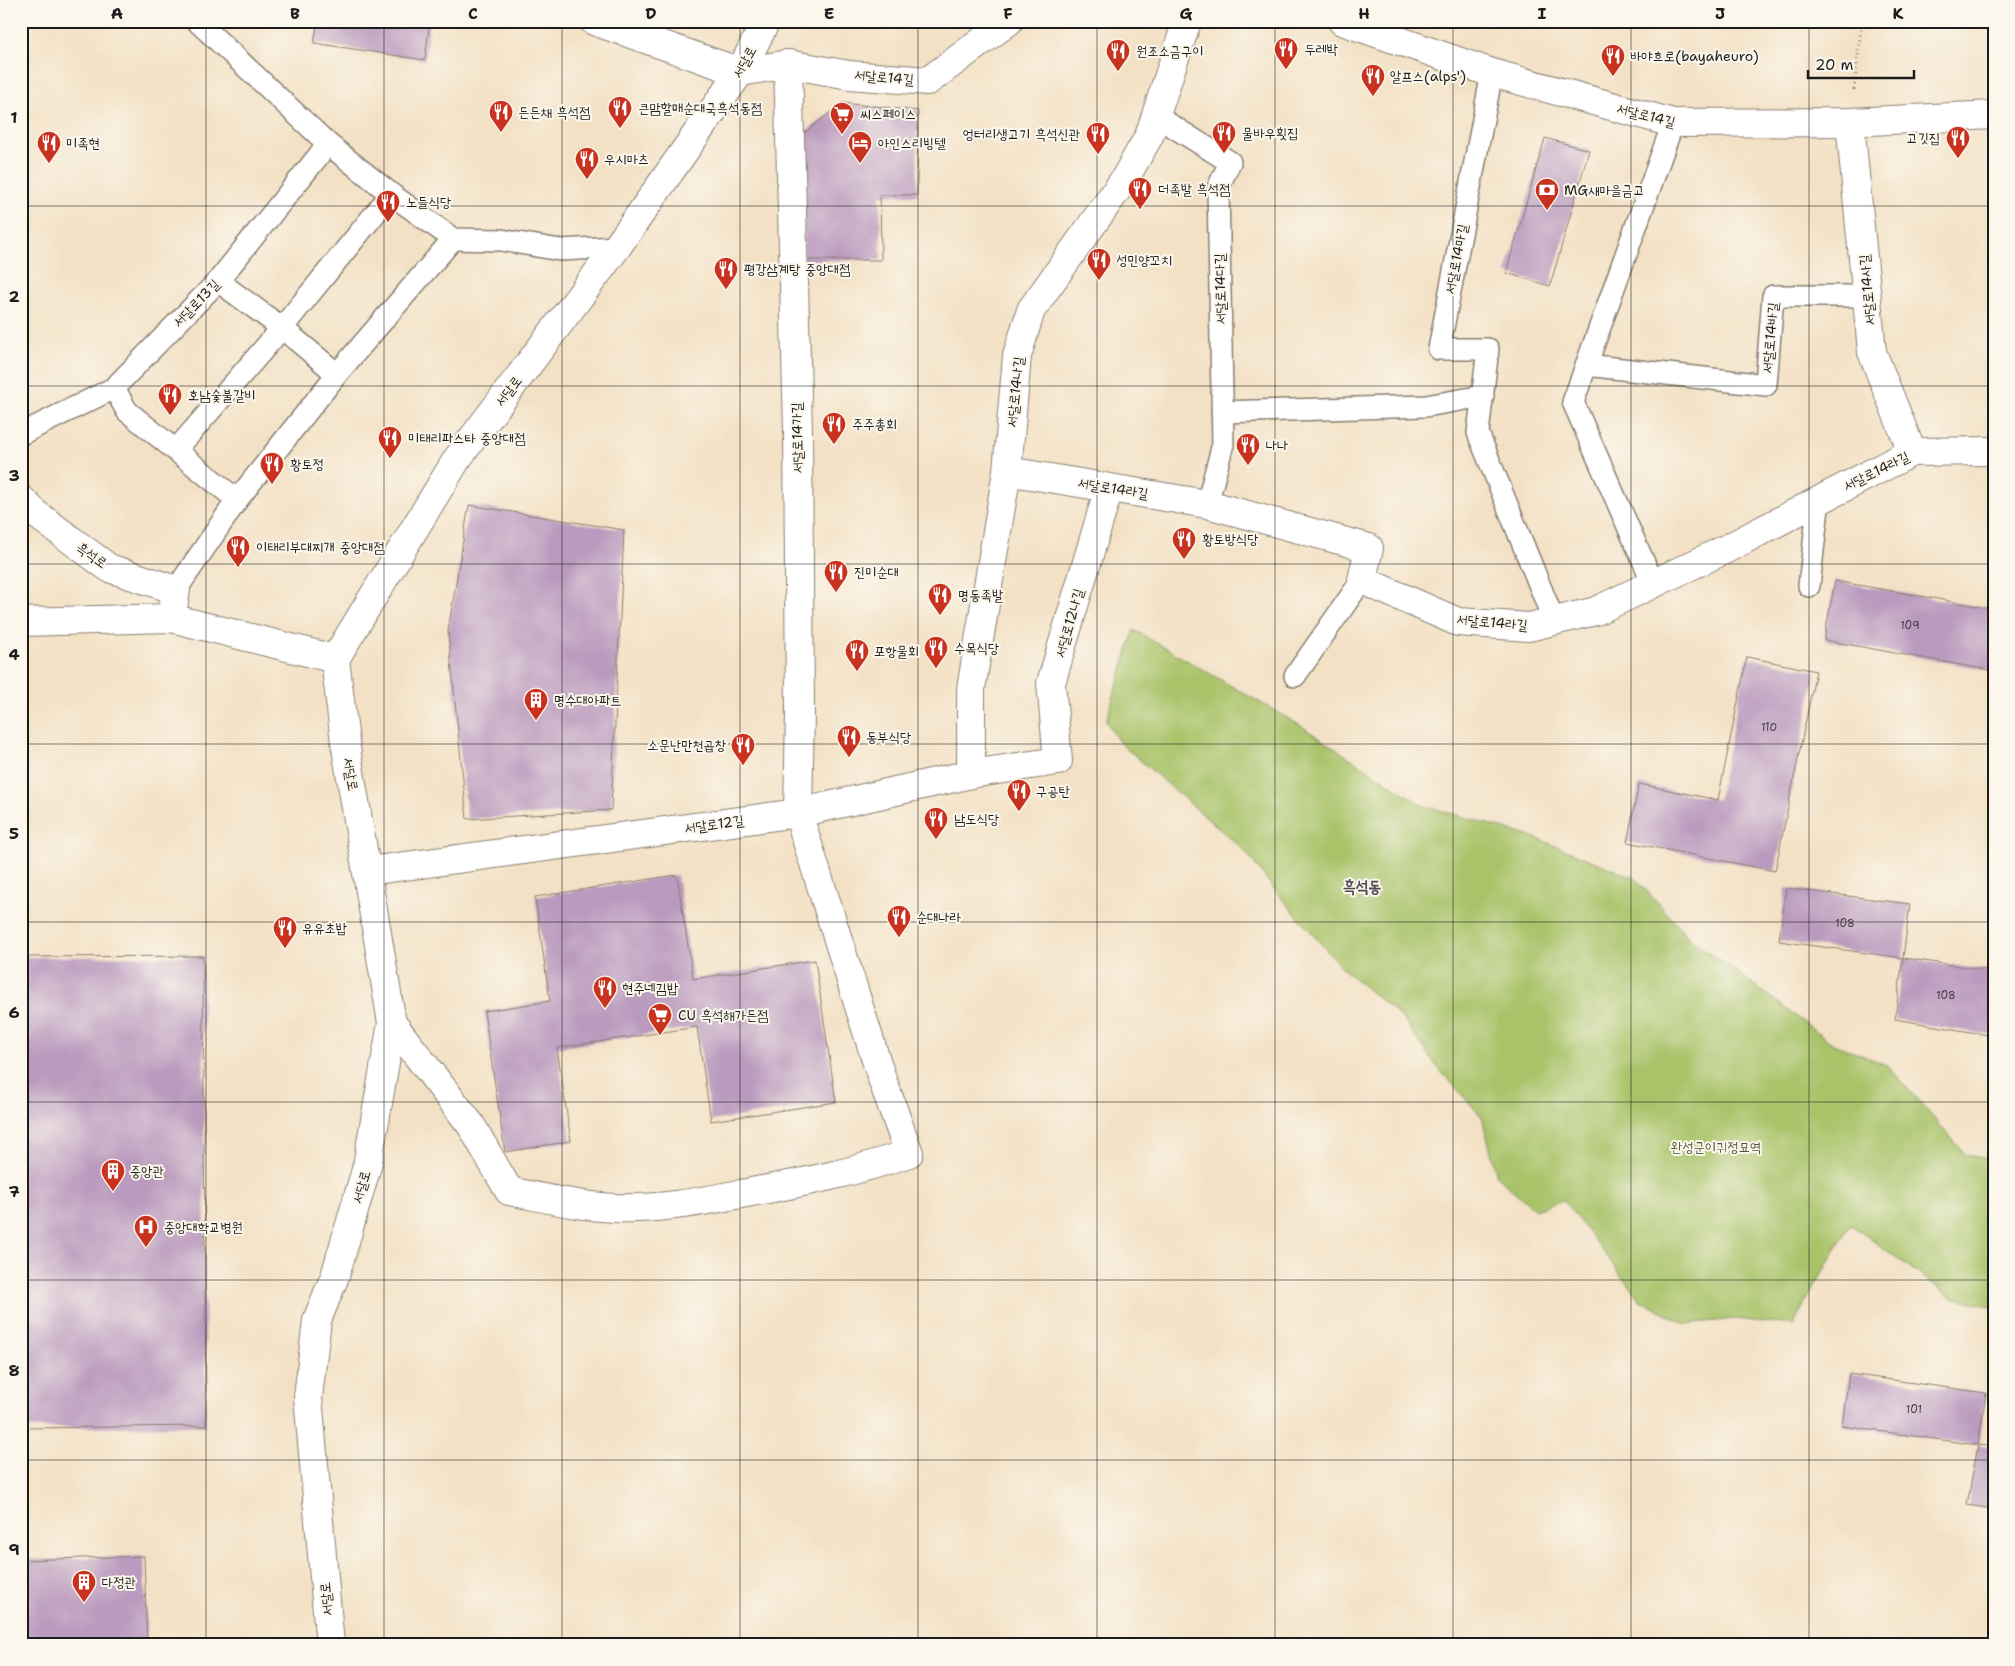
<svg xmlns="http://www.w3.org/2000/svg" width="2015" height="1666" font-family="'Shantell Sans','Poor Story',sans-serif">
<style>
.green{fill:#a9c369;stroke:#627042}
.building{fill:#ba9abe}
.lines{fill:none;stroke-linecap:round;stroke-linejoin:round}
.service-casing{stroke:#887e70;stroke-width:24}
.minor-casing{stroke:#887e70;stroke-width:30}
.tertiary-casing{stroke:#887e70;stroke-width:30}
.path{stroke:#887e70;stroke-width:3;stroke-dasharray:1 4;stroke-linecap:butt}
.service{stroke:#fff;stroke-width:21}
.minor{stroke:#fff;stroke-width:28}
.tertiary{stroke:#fff;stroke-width:28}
.grid{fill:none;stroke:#1c1c1c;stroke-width:1;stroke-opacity:0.55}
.labels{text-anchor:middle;stroke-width:4;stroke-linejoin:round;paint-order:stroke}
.number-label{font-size:11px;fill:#443c44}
.poi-label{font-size:14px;fill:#1c1c1c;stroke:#fbf7ec;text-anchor:start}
.street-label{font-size:14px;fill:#1c1c1c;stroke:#fbf7ec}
.park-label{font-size:14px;fill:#4d5637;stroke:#fbf7ec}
.quarter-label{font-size:16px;font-weight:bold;fill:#534855;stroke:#fbf7ec}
.neatline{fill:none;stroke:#1c1c1c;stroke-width:2}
.grid-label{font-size:16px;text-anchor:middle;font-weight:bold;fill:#1c1c1c}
</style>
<rect width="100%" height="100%" fill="#fbf7ec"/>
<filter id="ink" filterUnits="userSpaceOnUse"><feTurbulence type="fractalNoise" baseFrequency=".02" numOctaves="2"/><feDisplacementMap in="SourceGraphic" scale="10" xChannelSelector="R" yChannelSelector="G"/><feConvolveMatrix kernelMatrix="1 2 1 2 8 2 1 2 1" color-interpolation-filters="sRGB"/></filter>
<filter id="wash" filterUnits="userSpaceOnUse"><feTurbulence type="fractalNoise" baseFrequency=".0096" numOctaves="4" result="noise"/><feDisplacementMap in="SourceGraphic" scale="20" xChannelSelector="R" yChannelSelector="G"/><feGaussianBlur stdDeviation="1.12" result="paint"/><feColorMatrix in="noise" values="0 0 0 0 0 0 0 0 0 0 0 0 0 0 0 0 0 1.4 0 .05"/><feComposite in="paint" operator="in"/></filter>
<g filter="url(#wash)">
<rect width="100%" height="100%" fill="#f3e1c5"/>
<!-- green -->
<polygon class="green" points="1134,630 1301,726 1422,805 1536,838 1635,878 1691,940 1733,969 1833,1044 1887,1065 1966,1155 1994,1160 1994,1307 1951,1297 1850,1224 1793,1325 1735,1319 1686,1324 1640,1300 1563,1200 1535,1210 1497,1176 1482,1117 1438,1068 1402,1018 1343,969 1277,893 1244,850 1119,742 1106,721"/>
<g id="blocks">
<!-- building -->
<g class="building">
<polygon points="318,21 430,21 425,60 314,43"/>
<polygon points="842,103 918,111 917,195 880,195 881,260 804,260 803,134"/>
<polygon points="1545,138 1589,150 1550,286 1506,273"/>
<polygon points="469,505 624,530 611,810 467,819 448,631"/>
<polygon points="1835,581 1994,609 1994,671 1824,640"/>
<polygon points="1747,657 1816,671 1775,871 1627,842 1639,784 1718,800"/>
<polygon points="677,875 693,979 815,960 836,1102 711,1121 697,1027 557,1048 571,1141 505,1152 484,1011 550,1001 535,897"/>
<polygon points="1786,888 1910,904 1903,958 1779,941"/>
<polygon points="203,956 206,1426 21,1428 21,957"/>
<polygon points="1903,958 1994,971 1994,1036 1895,1019"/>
<polygon points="1849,1374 1986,1393 1978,1445 1842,1426"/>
<polygon points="1978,1445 1994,1447 1994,1509 1967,1505"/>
<polygon points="144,1556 147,1645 21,1645 21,1560"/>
</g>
</g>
</g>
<g filter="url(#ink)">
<use href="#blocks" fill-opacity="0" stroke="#887e70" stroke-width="1"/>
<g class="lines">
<defs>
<g id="service">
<polyline points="197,21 328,144 391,194 453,239 501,240 560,250 617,247"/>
<polyline points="1492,73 1439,349 1488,349 1478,433 1554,621"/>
<polyline points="1156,116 1230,162 1218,188 1223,444 1207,504"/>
<polyline points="218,281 282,328 337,374"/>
<polyline points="1586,365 1766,385 1773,296 1868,296"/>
<polyline points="114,388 127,411 237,500"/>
<polyline points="1222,412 1426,406 1483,396"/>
<polyline points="21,434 114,388 218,281 328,144"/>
<polyline points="176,450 282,328 391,194"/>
<polyline points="1653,583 1573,402 1673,123"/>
<polyline points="1809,586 1819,499"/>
<polyline points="176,590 237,500 337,374 453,239"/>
<polyline points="1295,676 1362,580"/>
</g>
<g id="minor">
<polyline points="594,21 740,72 788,64 849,75 928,81 1009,21"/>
<polyline points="1342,21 1492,73 1673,123 1850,122 1994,115"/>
<polyline points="1850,122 1872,352 1912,452"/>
<polyline points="1007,471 1207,504 1369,548 1362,580 1458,622 1529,627 1596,611 1728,548 1912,452 1994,451"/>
<polyline points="21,499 36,514 109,568 176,590 171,618"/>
<polyline points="971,774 971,689 1007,471 1017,356 1031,310 1124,180 1149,136 1187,21"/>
<polyline points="368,871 798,813 971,774 1058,761 1051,683 1109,488"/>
<path d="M392 1023 471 1125 509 1191C545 1198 578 1206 614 1208 659 1210 703 1201 746 1193 802 1183 856 1172 909 1153L882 1079 798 813 800 712 798 430 788 64"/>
</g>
<g id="tertiary">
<polyline points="21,622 171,618 335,659"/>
<polyline points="330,1645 308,1397 317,1320 335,1276 367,1166 392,1023 345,742 335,659 457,459 617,247 740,72 766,21"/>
</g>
</defs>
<!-- service casing -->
<use href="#service" class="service-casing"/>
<!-- minor casing -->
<use href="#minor" class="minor-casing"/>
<!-- tertiary casing -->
<use href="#tertiary" class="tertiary-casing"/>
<!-- path -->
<polyline class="path" points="1854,90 1862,21"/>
<!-- service -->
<use href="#service" class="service"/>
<!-- minor -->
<use href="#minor" class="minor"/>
<!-- tertiary -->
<use href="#tertiary" class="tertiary"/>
</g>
</g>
<!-- grid -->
<path class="grid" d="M206 21V1645M384 21V1645M562 21V1645M740 21V1645M918 21V1645M1097 21V1645M1275 21V1645M1453 21V1645M1631 21V1645M1809 21V1645M21 206H1994M21 386H1994M21 564H1994M21 744H1994M21 922H1994M21 1102H1994M21 1280H1994M21 1460H1994"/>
<!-- icons -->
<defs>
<symbol id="restaurant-pin" viewBox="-11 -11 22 30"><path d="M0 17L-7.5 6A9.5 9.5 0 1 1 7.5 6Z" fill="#c8321e" stroke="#fbf7ec"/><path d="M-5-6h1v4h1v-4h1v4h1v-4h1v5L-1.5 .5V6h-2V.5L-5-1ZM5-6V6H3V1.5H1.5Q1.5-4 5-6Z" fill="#fff"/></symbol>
<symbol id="supermarket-pin" viewBox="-11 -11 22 30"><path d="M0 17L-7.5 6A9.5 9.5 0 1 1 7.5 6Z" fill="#c8321e" stroke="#fbf7ec"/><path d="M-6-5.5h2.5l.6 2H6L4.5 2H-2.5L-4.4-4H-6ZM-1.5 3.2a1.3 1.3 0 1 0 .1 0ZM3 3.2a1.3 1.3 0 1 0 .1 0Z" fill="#fff"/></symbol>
<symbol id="hotel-pin" viewBox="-11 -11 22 30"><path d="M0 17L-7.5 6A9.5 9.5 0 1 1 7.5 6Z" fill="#c8321e" stroke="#fbf7ec"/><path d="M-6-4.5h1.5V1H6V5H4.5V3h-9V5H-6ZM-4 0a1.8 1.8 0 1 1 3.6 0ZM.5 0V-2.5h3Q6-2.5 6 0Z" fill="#fff"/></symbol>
<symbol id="bank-pin" viewBox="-11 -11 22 30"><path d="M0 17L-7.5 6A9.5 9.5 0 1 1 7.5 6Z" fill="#c8321e" stroke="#fbf7ec"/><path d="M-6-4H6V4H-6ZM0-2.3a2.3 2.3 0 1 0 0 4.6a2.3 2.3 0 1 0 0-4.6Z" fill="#fff"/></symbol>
<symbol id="building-pin" viewBox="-11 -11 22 30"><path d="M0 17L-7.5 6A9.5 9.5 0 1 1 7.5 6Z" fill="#c8321e" stroke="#fbf7ec"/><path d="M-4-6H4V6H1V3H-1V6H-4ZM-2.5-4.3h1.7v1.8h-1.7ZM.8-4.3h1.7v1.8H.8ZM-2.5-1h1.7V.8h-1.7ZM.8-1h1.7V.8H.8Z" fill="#fff"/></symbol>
<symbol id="hospital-pin" viewBox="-11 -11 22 30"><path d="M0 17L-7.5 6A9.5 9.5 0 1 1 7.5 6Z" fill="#c8321e" stroke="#fbf7ec"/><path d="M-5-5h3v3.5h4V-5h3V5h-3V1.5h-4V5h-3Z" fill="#fff"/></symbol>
</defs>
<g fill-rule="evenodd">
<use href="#restaurant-pin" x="1272" y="35" width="28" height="38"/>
<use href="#restaurant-pin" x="1104" y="37" width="28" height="38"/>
<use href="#restaurant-pin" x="1599" y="42" width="28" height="38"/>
<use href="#restaurant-pin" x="1359" y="62" width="28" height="38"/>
<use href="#restaurant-pin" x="606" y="94" width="28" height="38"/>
<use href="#restaurant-pin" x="487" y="98" width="28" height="38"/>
<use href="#supermarket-pin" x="828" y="100" width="28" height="38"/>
<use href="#restaurant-pin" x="1210" y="119" width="28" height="38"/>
<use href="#restaurant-pin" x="1084" y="120" width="28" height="38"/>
<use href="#restaurant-pin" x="1944" y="124" width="28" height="38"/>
<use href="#restaurant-pin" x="35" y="129" width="28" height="38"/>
<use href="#hotel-pin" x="846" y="129" width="28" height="38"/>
<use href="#restaurant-pin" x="573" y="145" width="28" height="38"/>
<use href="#restaurant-pin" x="1126" y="175" width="28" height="38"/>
<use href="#bank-pin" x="1533" y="176" width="28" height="38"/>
<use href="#restaurant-pin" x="374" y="188" width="28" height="38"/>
<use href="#restaurant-pin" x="1085" y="246" width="28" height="38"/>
<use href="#restaurant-pin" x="712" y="255" width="28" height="38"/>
<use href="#restaurant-pin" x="156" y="381" width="28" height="38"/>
<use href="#restaurant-pin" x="820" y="410" width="28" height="38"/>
<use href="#restaurant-pin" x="376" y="424" width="28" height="38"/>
<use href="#restaurant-pin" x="1234" y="431" width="28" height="38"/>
<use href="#restaurant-pin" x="258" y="450" width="28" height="38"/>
<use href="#restaurant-pin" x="1170" y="525" width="28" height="38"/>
<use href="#restaurant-pin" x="224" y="533" width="28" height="38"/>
<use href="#restaurant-pin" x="822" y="558" width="28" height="38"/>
<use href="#restaurant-pin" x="926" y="581" width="28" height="38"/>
<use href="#restaurant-pin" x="922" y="634" width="28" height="38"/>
<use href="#restaurant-pin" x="843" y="637" width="28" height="38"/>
<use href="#building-pin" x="522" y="686" width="28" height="38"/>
<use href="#restaurant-pin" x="835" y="723" width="28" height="38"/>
<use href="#restaurant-pin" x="729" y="731" width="28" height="38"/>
<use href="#restaurant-pin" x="1005" y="777" width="28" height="38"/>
<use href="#restaurant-pin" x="922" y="805" width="28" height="38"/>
<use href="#restaurant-pin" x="885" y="903" width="28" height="38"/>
<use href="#restaurant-pin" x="271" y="914" width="28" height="38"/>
<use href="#restaurant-pin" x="591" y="974" width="28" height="38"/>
<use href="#supermarket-pin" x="646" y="1001" width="28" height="38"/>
<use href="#building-pin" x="99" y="1157" width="28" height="38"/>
<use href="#hospital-pin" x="132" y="1213" width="28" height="38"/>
<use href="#building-pin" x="70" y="1568" width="28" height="38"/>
</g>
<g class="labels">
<!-- number labels -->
<g class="number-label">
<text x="1910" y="629">109</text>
<text x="1769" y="731">110</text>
<text x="1845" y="927">108</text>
<text x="1946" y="999">108</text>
<text x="1914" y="1413">101</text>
</g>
<!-- poi labels -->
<g class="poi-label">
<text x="1304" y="54">두레박</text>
<text x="1136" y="56">원조소금구이</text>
<text x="1630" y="61">바야흐로(bayaheuro)</text>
<text x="1390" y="81">알프스(alps')</text>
<text x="638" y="113">큰맘할매순대국흑석동점</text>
<text x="518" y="117">든든채 흑석점</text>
<text x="860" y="119">씨스페이스</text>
<text x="1242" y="138">물바우횟집</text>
<text x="1080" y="139" text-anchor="end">엉터리생고기 흑석신관</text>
<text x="1940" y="143" text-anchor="end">고깃집</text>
<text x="66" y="148">미족현</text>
<text x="878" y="148">아인스리빙텔</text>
<text x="604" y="164">우시마츠</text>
<text x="1158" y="194">더족발 흑석점</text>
<text x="1564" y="195">MG새마을금고</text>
<text x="406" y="207">노들식당</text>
<text x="1116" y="265">성민양꼬치</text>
<text x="744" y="274">평강삼계탕 중앙대점</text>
<text x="188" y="400">호남숯불갈비</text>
<text x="852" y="429">주주총회</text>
<text x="408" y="443">미태리파스타 중앙대점</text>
<text x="1266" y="450">나나</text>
<text x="290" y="469">황토정</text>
<text x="1202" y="544">황토방식당</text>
<text x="256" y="552">이태리부대찌개 중앙대점</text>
<text x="854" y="577">진미순대</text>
<text x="958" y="600">명동족발</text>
<text x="954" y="653">수목식당</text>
<text x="874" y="656">포항물회</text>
<text x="554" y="705">명수대아파트</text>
<text x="866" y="742">동부식당</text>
<text x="726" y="750" text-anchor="end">소문난만천곱창</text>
<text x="1036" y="796">구공탄</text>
<text x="954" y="824">남도식당</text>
<text x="916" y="922">순대나라</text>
<text x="302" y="933">유유초밥</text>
<text x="622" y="993">현주네김밥</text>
<text x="678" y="1020">CU 흑석해가든점</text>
<text x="130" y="1176">중앙관</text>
<text x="164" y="1232">중앙대학교병원</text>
<text x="102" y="1587">다정관</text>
</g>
<!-- street labels -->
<g class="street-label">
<text transform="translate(744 62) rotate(-61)" y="5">서달로</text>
<text transform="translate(884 77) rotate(5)" y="5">서달로14길</text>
<text transform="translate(1646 115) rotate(14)" y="5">서달로14길</text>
<text transform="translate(1456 259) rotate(-79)" y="5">서달로14마길</text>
<text transform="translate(1220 289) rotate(-91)" y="5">서달로14다길</text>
<text transform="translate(1867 290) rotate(-95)" y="5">서달로14사길</text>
<text transform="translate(196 303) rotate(-46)" y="5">서달로13길</text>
<text transform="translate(1770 338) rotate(-85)" y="5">서달로14바길</text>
<text transform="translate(508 391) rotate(-53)" y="5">서달로</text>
<text transform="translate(1015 392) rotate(-84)" y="5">서달로14나길</text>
<text transform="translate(797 438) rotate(-91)" y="5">서달로14가길</text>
<text transform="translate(1876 471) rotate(-26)" y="5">서달로14라길</text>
<text transform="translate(1113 488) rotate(9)" y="5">서달로14라길</text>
<text transform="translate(92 555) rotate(35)" y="5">흑석로</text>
<text transform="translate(1492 622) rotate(5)" y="5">서달로14라길</text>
<text transform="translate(1069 623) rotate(-74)" y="5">서달로12나길</text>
<text transform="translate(351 774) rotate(80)" y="5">서달로</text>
<text transform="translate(714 824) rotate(-8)" y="5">서달로12길</text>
<text transform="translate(361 1187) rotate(-74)" y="5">서달로</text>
<text transform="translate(326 1599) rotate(-95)" y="5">서달로</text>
</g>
<!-- park labels -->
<g class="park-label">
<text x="1716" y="1152">완성군이귀정묘역</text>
</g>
<!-- quarter labels -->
<g class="quarter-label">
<text x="1362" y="892">흑석동</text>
</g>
</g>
<!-- margin -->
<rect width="2015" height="1666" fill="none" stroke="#fbf7ec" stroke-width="55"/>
<!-- scale -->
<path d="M1808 70v8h106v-8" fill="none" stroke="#1c1c1c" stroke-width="2.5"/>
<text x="1815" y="70" font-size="15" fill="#1c1c1c" stroke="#fbf7ec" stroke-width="4" paint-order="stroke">20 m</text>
<rect x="28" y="28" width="1960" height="1610" class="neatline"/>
<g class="grid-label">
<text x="117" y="19">A</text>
<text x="295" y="19">B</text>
<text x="473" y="19">C</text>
<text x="651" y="19">D</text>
<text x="829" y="19">E</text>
<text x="1008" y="19">F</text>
<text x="1186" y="19">G</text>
<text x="1364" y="19">H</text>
<text x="1542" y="19">I</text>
<text x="1720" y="19">J</text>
<text x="1898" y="19">K</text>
<text x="14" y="123">1</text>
<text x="14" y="302">2</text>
<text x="14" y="481">3</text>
<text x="14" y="660">4</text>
<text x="14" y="839">5</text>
<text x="14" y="1018">6</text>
<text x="14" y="1197">7</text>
<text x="14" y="1376">8</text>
<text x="14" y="1555">9</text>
</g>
</svg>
